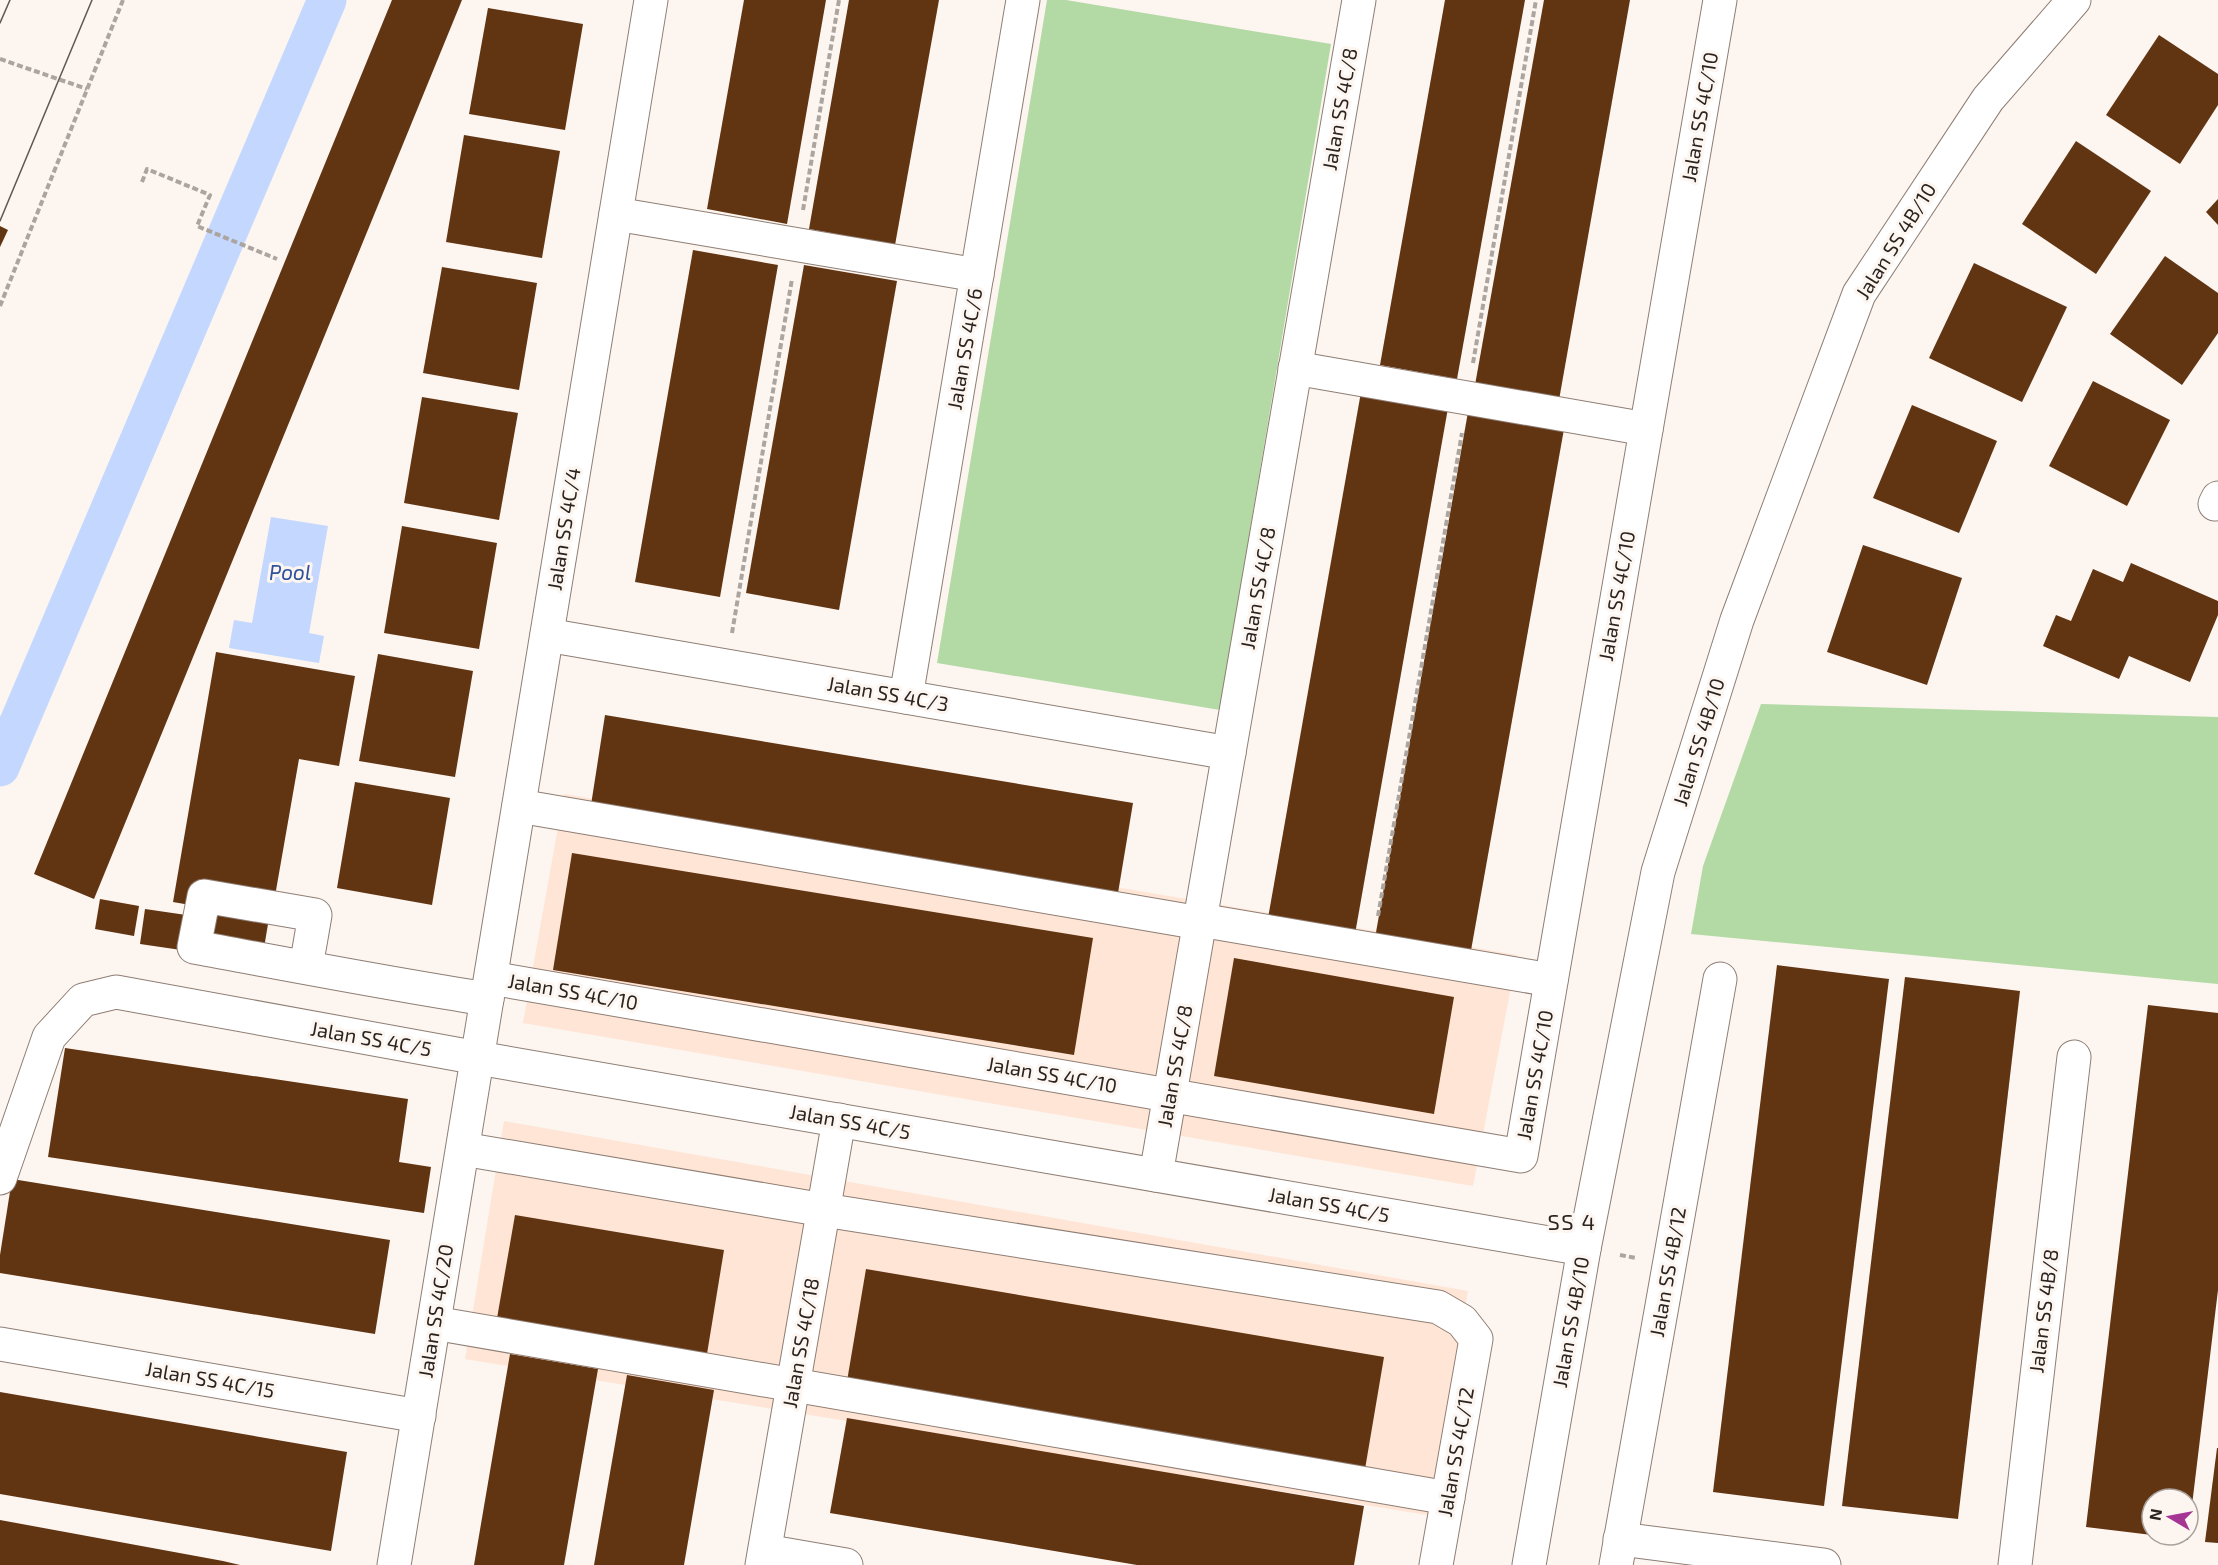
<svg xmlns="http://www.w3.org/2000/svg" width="2218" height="1565" font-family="'Exo 2',sans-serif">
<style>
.built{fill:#ffe5d5}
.green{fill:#b3daa4}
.water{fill:#c3d7ff}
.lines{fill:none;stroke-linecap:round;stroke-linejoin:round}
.canal{stroke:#c3d7ff;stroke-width:39}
.building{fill:#613412}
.minor-casing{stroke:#8f7e74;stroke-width:35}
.path{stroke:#aba49f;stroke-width:4;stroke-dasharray:6 3;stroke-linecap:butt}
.minor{stroke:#fff;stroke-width:33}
.tram{stroke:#5f5853;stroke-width:1.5}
.labels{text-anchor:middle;stroke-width:6;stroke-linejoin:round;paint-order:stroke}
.street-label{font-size:20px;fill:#2a231f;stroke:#fcf5f0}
.water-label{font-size:21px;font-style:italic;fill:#30529d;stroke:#fcf5f0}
.quarter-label{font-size:22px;letter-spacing:1.5px;fill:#2a231f;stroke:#fcf5f0}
</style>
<rect width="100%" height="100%" fill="#fcf5f0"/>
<!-- built -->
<g class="built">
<polygon points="564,794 1517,955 1473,1186 523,1023"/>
<polygon points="504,1121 1468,1291 1427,1515 465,1359"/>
</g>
<!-- green -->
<g class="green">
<polygon points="1047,0 1066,0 1331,44 1220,710 937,663"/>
<polygon points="1761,704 2218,717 2218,984 1691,934 1703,866"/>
</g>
<!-- water -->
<polygon class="water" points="271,517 328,526 309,633 324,636 319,663 229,648 234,620 252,623"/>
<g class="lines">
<!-- canal -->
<polyline class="canal" points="0,767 327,0"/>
</g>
<!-- building -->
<g class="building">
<polygon points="392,0 462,0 94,899 34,874"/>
<polygon points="744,0 826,0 787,224 707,209"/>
<polygon points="849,0 939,0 895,245 809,229"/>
<polygon points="1445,0 1525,0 1457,379 1380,365"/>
<polygon points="1544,0 1630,0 1559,400 1475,385"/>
<polygon points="488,8 583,24 565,130 469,114"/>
<polygon points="2159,35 2218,74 2218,105 2180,164 2106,115"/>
<polygon points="464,135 560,151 542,258 446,242"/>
<polygon points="2076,141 2151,191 2096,274 2022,224"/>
<polygon points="2218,199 2218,225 2206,212"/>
<polygon points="0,226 8,230 0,247"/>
<polygon points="693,250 778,265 720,597 635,582"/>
<polygon points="2165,256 2218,293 2218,333 2182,385 2110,334"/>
<polygon points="1974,263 2067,307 2022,402 1929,358"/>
<polygon points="804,265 897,281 839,610 746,593"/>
<polygon points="442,267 537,283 519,390 423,373"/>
<polygon points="2093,381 2170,420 2127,506 2049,466"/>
<polygon points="1361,392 1448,408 1355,934 1268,918"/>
<polygon points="422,397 518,413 499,520 404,503"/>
<polygon points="1912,405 1997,441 1959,533 1873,498"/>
<polygon points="1468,412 1564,429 1470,956 1375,938"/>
<polygon points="402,526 497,543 479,649 384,633"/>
<polygon points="1863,545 1962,578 1927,685 1827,652"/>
<polygon points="2131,563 2218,601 2218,615 2190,682 2129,656 2119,679 2043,646 2056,615 2071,621 2093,569 2123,582"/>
<polygon points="216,652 355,676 339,766 299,759 271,919 173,902"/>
<polygon points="378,654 473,671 455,777 359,761"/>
<polygon points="605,715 1133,803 1118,893 591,805"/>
<polygon points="355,782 450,798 432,905 337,888"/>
<polygon points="572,853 1093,938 1074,1055 553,970"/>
<polygon points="100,899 139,906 134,936 95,929"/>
<polygon points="145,909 193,916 188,951 140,944"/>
<polygon points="204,913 268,924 263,954 199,943"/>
<polygon points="1234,958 1454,997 1434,1114 1214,1076"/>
<polygon points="1777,965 1889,979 1824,1506 1713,1492"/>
<polygon points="1905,977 2020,991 1958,1519 1842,1506"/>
<polygon points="2148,1005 2218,1013 2218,1290 2189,1530 2188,1499 2152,1499 2152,1535 2086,1527"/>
<polygon points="65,1048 408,1099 399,1162 431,1167 424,1213 48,1157"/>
<polygon points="12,1179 390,1240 375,1334 0,1273 0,1255"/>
<polygon points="515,1215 724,1250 706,1360 496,1324"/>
<polygon points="866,1269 1384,1357 1364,1475 846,1387"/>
<polygon points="510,1354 598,1369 564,1565 474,1565"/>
<polygon points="627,1375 714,1390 684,1565 594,1565"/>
<polygon points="0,1392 347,1452 331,1551 0,1494"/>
<polygon points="847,1418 1364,1506 1354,1565 1137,1565 830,1513"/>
<polygon points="2217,1448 2218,1448 2218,1543 2205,1542"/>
<polygon points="0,1520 223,1561 240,1565 0,1565"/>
<polygon points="2163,1535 2189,1535 2188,1540"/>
</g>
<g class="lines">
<defs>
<g id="minor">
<polyline points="616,214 977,275"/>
<polyline points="1295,368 1646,429"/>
<polyline points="2215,504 2218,498"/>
<polyline points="547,635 1229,753"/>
<polyline points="906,697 1023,0"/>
<polyline points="519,806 1200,923"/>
<polyline points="1200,920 1551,980"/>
<path d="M306 967 315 915 204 896 194 947C292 965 389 984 487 999"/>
<polyline points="491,978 1521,1156 1720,0"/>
<polyline points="463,1149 824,1210 1438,1307 1462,1321 1476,1339 1436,1565"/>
<polyline points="1156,1175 1359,0"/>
<polyline points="0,1178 49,1037 83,1000 116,992 478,1058 1584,1249"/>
<polyline points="434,1323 1448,1498"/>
<polyline points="0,1344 419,1416"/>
<polyline points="1620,1539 1824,1565"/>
<polyline points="765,1551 846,1565"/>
<polyline points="394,1565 651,0"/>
<polyline points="762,1565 839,1120"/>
<polyline points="1529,1565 1584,1249 1658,872 1737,620 1859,294 1988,99 2074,0"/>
<polyline points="1616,1565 1720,979"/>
<polyline points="2015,1565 2074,1057"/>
</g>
</defs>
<!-- minor casing -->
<use href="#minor" class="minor-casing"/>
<!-- path -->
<g class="path">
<polyline points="0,59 87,89"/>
<polyline points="142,182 147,169 210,195 197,226 277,259"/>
<polyline points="803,210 839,0"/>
<polyline points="0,306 123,0"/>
<polyline points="1473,363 1536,0"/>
<polyline points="732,633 792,279"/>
<polyline points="1378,916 1462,433"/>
<polyline points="1620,1255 1636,1258"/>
</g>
<!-- minor -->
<use href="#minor" class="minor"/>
<!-- tram -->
<g class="tram">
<polyline points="0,23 10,0"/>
<polyline points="0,221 92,0"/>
</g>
</g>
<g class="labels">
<!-- street labels -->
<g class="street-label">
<text transform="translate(1340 109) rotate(-80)" y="7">Jalan SS 4C/8</text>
<text transform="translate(1700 117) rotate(-80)" y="7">Jalan SS 4C/10</text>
<text transform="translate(1896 241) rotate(-58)" y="7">Jalan SS 4B/10</text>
<text transform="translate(965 349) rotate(-80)" y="7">Jalan SS 4C/6</text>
<text transform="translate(564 529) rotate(-81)" y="7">Jalan SS 4C/4</text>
<text transform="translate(1258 588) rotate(-80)" y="7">Jalan SS 4C/8</text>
<text transform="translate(1617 596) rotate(-80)" y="7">Jalan SS 4C/10</text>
<text transform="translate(888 694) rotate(10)" y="7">Jalan SS 4C/3</text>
<text transform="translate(1699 742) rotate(-73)" y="7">Jalan SS 4B/10</text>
<text transform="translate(573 992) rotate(10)" y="7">Jalan SS 4C/10</text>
<text transform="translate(371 1039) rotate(10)" y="7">Jalan SS 4C/5</text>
<text transform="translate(1175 1066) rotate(-80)" y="7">Jalan SS 4C/8</text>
<text transform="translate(1052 1075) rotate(10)" y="7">Jalan SS 4C/10</text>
<text transform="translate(1535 1075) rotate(-80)" y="7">Jalan SS 4C/10</text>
<text transform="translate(850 1122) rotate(10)" y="7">Jalan SS 4C/5</text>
<text transform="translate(1329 1205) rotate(10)" y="7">Jalan SS 4C/5</text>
<text transform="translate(1668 1272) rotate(-80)" y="7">Jalan SS 4B/12</text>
<text transform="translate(436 1311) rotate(-81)" y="7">Jalan SS 4C/20</text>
<text transform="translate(2044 1311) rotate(-83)" y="7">Jalan SS 4B/8</text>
<text transform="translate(1571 1322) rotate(-80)" y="7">Jalan SS 4B/10</text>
<text transform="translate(801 1343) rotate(-80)" y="7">Jalan SS 4C/18</text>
<text transform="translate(210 1380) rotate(10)" y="7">Jalan SS 4C/15</text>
<text transform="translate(1456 1452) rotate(-80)" y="7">Jalan SS 4C/12</text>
</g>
<!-- water labels -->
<g class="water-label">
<text x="290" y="580">Pool</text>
</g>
<!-- quarter labels -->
<g class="quarter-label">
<text x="1572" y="1230">SS 4</text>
</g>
</g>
<!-- north arrow -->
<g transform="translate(2170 1517) rotate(280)"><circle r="28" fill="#fcf5f0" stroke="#a8a19c" stroke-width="1.5"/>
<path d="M0-4.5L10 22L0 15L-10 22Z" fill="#a53693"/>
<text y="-9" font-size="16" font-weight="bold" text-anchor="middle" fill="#2a231f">N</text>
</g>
</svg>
